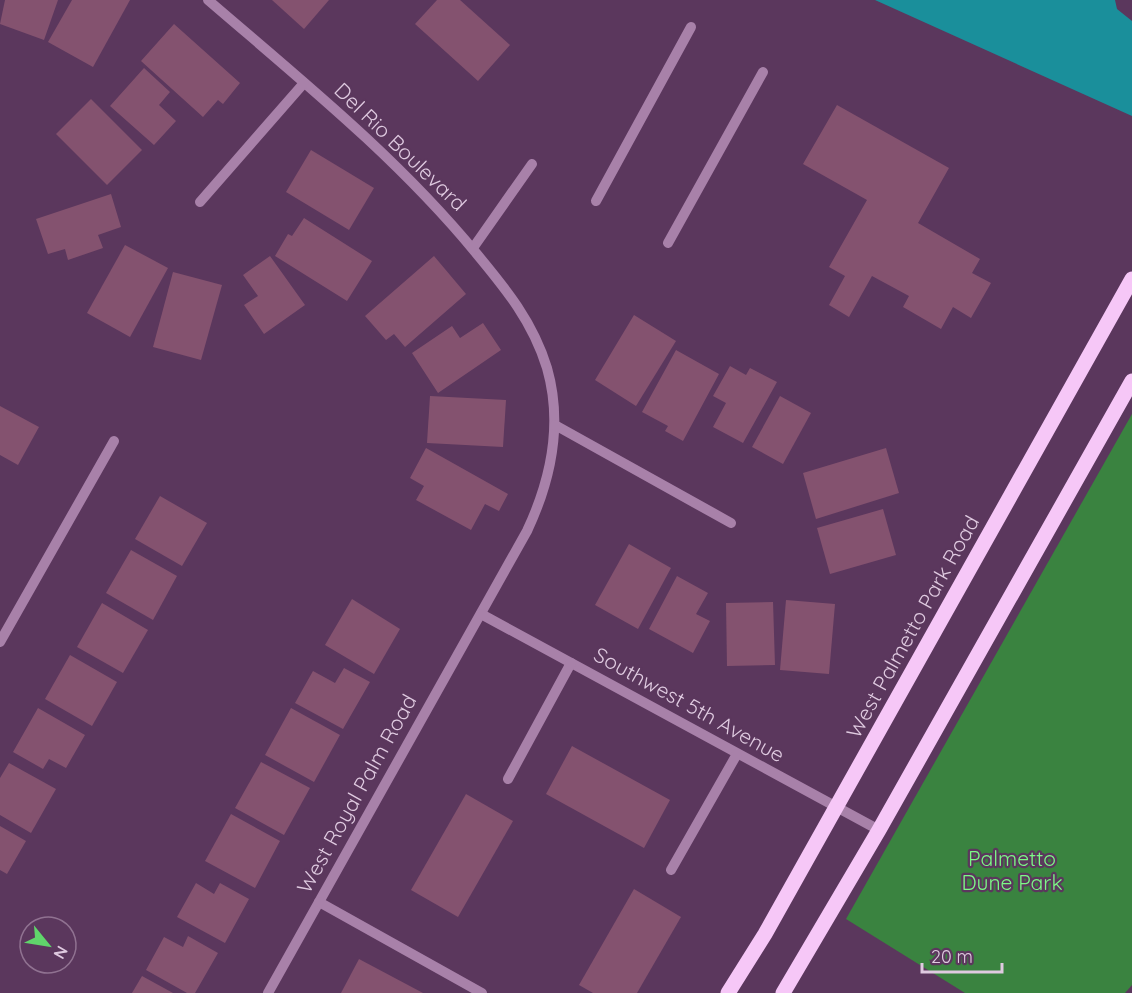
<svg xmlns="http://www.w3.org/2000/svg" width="1132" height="993" font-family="Quicksand,sans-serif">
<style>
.green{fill:#3a8340}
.water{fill:#1a8f9b}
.building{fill:#84526f}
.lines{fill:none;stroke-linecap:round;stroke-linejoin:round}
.minor{stroke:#a881a9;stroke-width:10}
.major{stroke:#f6c7f7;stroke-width:15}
.labels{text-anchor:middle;stroke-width:4.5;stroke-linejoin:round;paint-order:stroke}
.street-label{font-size:21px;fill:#dfcae0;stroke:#5b375d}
.park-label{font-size:21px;fill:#7cf986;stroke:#5b375d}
</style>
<rect width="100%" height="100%" fill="#5b375d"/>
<!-- green -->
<polygon class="green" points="1132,414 1132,985 1125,993 965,993 846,919"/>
<!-- water -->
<polygon class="water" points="875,0 1115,0 1117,9 1132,21 1132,116"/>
<!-- building -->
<g class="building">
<polygon points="5,0 58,0 44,40 0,24"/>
<polygon points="72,0 130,0 93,67 48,42"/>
<polygon points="272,0 329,0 304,29"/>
<polygon points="437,0 460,0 510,45 478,81 415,24"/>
<polygon points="174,24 240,83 223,104 218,100 203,117 141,61"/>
<polygon points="144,68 170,92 159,105 176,121 154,145 110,106"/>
<polygon points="91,99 142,150 107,185 56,134"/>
<polygon points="837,105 949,168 918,223 980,259 972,273 991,283 971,318 953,307 941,329 903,307 909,296 872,276 849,317 829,305 845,276 829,267 867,200 803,164"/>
<polygon points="311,150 374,188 349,230 286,192"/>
<polygon points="111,194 121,227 98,235 103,248 68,260 65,249 48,254 36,219"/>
<polygon points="304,218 372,261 347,301 275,256 288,234 292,236"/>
<polygon points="125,245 168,268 130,337 87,313"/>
<polygon points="270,256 305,305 264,334 244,305 258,296 243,275"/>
<polygon points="434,256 466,294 405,347 394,334 386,340 365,316"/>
<polygon points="173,272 222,285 201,360 153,347"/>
<polygon points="634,315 676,341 636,406 595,380"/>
<polygon points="483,323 501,350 438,393 412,353 452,326 460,338"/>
<polygon points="676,350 719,374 683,441 665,431 668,426 642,412"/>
<polygon points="730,366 746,375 750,368 777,382 743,443 713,427 726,403 713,396"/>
<polygon points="430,396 506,400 503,447 427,443"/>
<polygon points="780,396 811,413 783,464 752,447"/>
<polygon points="0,406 39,427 18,465 0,455"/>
<polygon points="426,448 508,494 499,511 485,504 471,530 416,500 424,486 410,478"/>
<polygon points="886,448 899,493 816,519 803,473"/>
<polygon points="160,496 207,523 182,566 135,539"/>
<polygon points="883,509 896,555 830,574 817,528"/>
<polygon points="629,544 671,568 638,629 595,605"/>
<polygon points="131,550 177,576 153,620 106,593"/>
<polygon points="677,576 708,593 696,614 710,621 693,653 649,629"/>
<polygon points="352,599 400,629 374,674 325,645"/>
<polygon points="786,600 835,604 829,674 780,670"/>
<polygon points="773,602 775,665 727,666 726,603"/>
<polygon points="102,603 148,630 123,673 77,647"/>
<polygon points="70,655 117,682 92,726 45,699"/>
<polygon points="344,668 370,682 343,729 295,703 313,671 335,683"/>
<polygon points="38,708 85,735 66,768 49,759 43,769 13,752"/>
<polygon points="291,708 340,735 314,782 265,755"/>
<polygon points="572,746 670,800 644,848 546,794"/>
<polygon points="261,762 310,788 284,835 235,808"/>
<polygon points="9,763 56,789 31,833 0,815 0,778"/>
<polygon points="466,794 513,821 458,917 411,890"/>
<polygon points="231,814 280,841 255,888 205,861"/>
<polygon points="0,826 26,841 7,874 0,870"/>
<polygon points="196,883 214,894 220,883 249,899 225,943 177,917"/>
<polygon points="634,889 681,917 637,993 593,993 579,985"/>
<polygon points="188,936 218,953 195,993 187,993 146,970 164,937 183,947"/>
<polygon points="359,959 423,993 341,993"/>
<polygon points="142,976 173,993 132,993"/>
</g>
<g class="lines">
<!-- minor -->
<g class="minor">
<path d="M208 0C301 80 398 158 476 253 506 289 533 322 547 368 563 424 551 480 527 531L268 993"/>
<polyline points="596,201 691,27"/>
<polyline points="200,202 304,83"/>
<polyline points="668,243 763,72"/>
<polyline points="473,248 532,164"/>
<polyline points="555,425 731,523"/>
<polyline points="481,614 879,830"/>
<polyline points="0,642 114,441"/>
<polyline points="508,779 571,663"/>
<polyline points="671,870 737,754"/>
<polyline points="319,902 482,993"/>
</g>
<!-- major -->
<g class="major">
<polyline points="728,993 765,934 1132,279"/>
<polyline points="783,993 879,830 1132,381"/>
</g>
</g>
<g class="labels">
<!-- street labels -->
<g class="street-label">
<text transform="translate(400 147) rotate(44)" y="7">Del Rio Boulevard</text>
<text transform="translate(913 627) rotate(-61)" y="7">West Palmetto Park Road</text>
<text transform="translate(689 705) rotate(29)" y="7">Southwest 5th Avenue</text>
<text transform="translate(357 794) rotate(-61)" y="7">West Royal Palm Road</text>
</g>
<!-- park labels -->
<g class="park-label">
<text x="1012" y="866">Palmetto<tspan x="1012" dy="24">Dune Park</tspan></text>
</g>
</g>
<!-- north arrow -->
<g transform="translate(48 945) rotate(120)"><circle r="28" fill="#5b375d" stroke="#907291" stroke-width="1.5"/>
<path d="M0-4.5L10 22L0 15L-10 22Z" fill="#60d56b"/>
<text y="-9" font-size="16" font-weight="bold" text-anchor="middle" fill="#dfcae0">N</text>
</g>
<!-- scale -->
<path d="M922 963v9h80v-9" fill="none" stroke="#dfcae0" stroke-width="3"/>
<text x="931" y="963" font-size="18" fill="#dfcae0" stroke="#5b375d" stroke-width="4.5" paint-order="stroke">20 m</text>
</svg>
